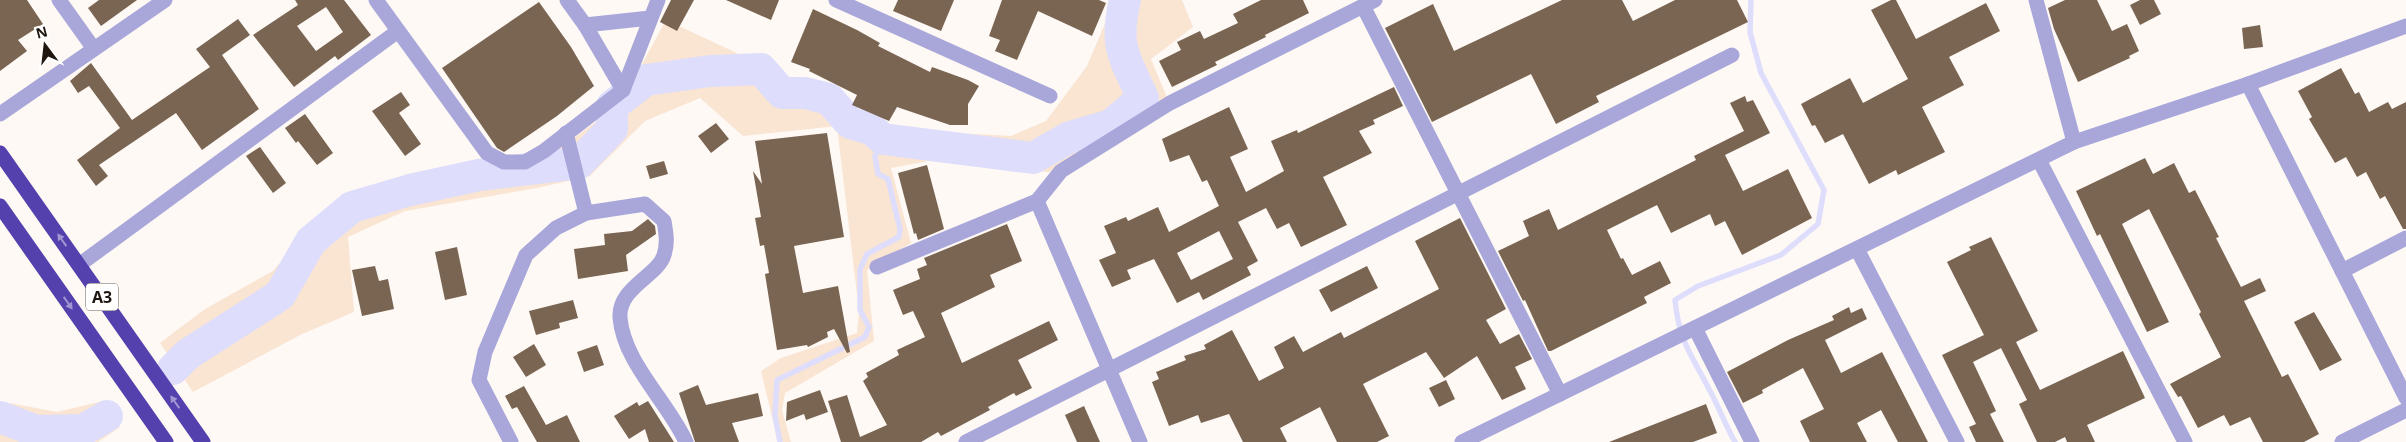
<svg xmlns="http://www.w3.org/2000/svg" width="2406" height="442" font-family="'Noto Sans',sans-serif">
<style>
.green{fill:#fae4d2}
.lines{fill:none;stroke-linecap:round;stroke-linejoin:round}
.stream{stroke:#dedefc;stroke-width:5.5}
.river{stroke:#dedefc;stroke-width:32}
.building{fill:#7a6553;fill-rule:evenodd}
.street{stroke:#a9a7da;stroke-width:15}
.highway{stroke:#5541ad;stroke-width:15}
.oneway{fill:#a296d2}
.labels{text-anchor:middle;stroke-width:4.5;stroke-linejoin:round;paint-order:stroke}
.shield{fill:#fff;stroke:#625c57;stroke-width:1}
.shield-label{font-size:16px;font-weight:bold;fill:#1e160f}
</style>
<rect width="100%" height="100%" fill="#fef9f5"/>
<!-- green -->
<g class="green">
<polygon points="1115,0 1182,0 1193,27 1151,59 1168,100 1049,172 928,161 891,168 911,243 867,270 874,341 785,393 782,410 791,442 778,442 761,371 781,358 857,333 859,311 837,126 743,136 700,98 645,121 590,176 537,188 405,211 348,237 354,312 302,334 193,392 160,343 205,309 273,271 308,230 387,184 540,163 621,103 666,20 902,130 1011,136 1046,121 1087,66"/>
<polygon points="103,401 120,427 98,442 0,442 0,403 4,402 57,412"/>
</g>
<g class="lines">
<!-- stream -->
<g class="stream">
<polyline points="780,442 775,416 777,380 865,337 869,327 860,310 860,269 867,254 899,237 900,229 888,179 878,174 875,156 883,139"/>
<path d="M1735 442C1725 425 1719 407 1709 389 1691 354 1679 341 1675 300L1698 286 1781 255 1818 224 1824 190 1761 73 1750 32 1751 0"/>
</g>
<!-- river -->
<g class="river">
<path d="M173 369 188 354 280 295 311 241 352 207 410 190 479 175 579 163 612 129V106L646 80 710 71 761 69 782 93H805L829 99 850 123 871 129 883 139 1033 158 1070 137 1111 125 1143 98C1124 57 1114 46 1125 0"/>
<polyline points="0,417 36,431 83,430 107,416"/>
</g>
</g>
<!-- building -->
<g class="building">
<polygon points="0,0 27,0 43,24 18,40 27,51 0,71"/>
<polygon points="99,0 137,0 101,26 88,8"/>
<path d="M295 0H344L371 35 338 60 335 56 294 87 253 35 298 5ZM326 7 343 32 316 51 297 26Z"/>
<polygon points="671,0 694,0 677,31 660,22"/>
<polygon points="726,0 779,0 771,20"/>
<polygon points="898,0 954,0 941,31 893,11"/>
<polygon points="1002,0 1099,0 1106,3 1092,36 1038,11 1017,60 995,51 1000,40 989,36"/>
<polygon points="1261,0 1303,0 1309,13 1265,35 1266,37 1215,62 1217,65 1172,87 1159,61 1181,50 1177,42 1200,31 1204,39 1238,23 1233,14"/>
<polygon points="1562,0 1622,0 1633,21 1675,0 1737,0 1748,22 1596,96 1599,102 1556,124 1531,74 1432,122 1385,28 1433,4 1454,51"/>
<polygon points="1891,0 1896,0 1916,39 1986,3 2000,31 1949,57 1964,85 1922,107 1945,152 1898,175 1896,170 1869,184 1843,134 1825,143 1815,125 1812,126 1801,104 1850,78 1863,103 1908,79 1871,10"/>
<polygon points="2065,0 2097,0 2112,31 2127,24 2139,51 2129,56 2130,58 2078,82 2054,29 2048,8"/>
<polygon points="2140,0 2154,0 2161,14 2140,25 2130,5"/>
<polygon points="539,2 571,47 594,86 557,116 504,152 497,148 442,68"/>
<polygon points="813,9 857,30 880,43 878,46 930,72 932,67 968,80 979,86 968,104 968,125 950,125 897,107 889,121 852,105 857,95 809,71 810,69 791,62"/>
<polygon points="238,19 250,35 222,55 259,109 202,150 176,113 99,165 108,176 96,186 77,160 120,128 89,86 78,93 70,81 91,63 132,120 210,67 196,49"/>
<polygon points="2260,25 2263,47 2244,49 2242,28"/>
<polygon points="2341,68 2355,94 2359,92 2369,112 2388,102 2392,109 2406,102 2406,229 2403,229 2385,196 2380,199 2366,172 2357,177 2346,157 2335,163 2309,119 2312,117 2298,91"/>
<path d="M1394 87 1403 106 1373 120 1375 124 1359 131 1372 153 1323 177 1347 225 1301 247 1289 223 1277 229 1266 208 1238 222 1258 261 1247 267 1251 275 1203 300 1199 292 1177 303 1154 259 1127 270 1131 279 1112 287 1099 260 1116 253 1104 226 1126 217 1128 221 1158 207 1169 232 1219 206 1207 180 1202 182 1189 155 1170 162 1162 139 1229 107 1248 149 1230 157 1246 192 1284 171 1271 141 1297 130 1298 133ZM1219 231 1233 259 1191 280 1177 253Z"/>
<polygon points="401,92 410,105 399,113 421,144 405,156 372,111"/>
<polygon points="1745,96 1747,102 1753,100 1770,133 1725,155 1743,191 1788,169 1812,218 1742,255 1725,221 1715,226 1710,214 1671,233 1657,205 1607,230 1621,259 1623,258 1632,275 1660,261 1671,283 1644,297 1647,303 1551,351 1548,351 1525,300 1523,301 1498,251 1529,236 1523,221 1549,209 1558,230 1696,160 1694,156 1744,131 1730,103"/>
<polygon points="305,114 333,153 317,165 298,141 296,143 285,128"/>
<polygon points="716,123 729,139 711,153 698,136"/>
<polygon points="827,133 844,237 794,246 803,293 838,286 850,352 847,353 834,329 827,332 828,337 808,347 807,345 777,350 765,274 769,273 764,245 760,246 755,218 761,217 753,171 762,184 755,141"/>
<polygon points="260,147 286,183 273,193 246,156"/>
<polygon points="2145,158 2153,174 2174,163 2189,193 2195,190 2219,237 2216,238 2241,287 2260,278 2266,291 2244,301 2282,377 2288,374 2319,434 2304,442 2263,442 2250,417 2230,426 2224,415 2198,428 2181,396 2178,397 2170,384 2221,357 2199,314 2201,312 2149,209 2122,224 2169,322 2147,332 2100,234 2097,236 2076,191"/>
<polygon points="664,161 668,174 650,179 646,166"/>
<polygon points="927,165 944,229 918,240 916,233 914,234 898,173"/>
<polygon points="1460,218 1506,309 1486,320 1500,344 1519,334 1532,359 1515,367 1526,389 1502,400 1477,356 1444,378 1426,352 1363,384 1389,436 1377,442 1337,442 1320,407 1280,428 1287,442 1243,442 1229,414 1201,423 1198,415 1169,426 1152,382 1159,379 1156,372 1186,360 1184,356 1206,349 1204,345 1232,330 1259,381 1284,368 1274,347 1294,336 1303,352 1341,332 1344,338 1439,289 1415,241"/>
<polygon points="648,219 655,226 656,234 626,255 628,271 578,279 574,249 605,245 604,234 632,231"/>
<polygon points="1007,224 1022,261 990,275 995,287 941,313 962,363 1049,321 1058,340 1018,360 1032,388 1016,396 1014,393 988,407 990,410 941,436 938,432 921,442 841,442 828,401 847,395 860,437 887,425 863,381 868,377 866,373 899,355 897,350 925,337 913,311 903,315 893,290 920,279 917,269 927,265 924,258"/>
<polygon points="1991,237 2038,331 2016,342 2040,390 2123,351 2145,398 2087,425 2095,442 2067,442 2065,437 2055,442 2037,442 2019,404 2027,400 2001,348 1973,362 1996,411 1990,414 2004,442 1976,442 1969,427 1976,424 1942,355 1984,335 1947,262 1971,250 1969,247"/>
<polygon points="457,247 467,295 445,300 435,252"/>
<polygon points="375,266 379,281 388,279 394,309 362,316 352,270"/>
<polygon points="1367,266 1378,288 1331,312 1319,290"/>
<polygon points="573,300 578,318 559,323 560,328 536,335 529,311"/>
<polygon points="1849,307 1851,313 1862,308 1867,319 1825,340 1841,373 1882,352 1928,442 1898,442 1881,410 1857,423 1867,442 1810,442 1800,421 1824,409 1803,368 1762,390 1763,393 1743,403 1727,372 1788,340 1834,320 1832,316"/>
<polygon points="2314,312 2342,360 2320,371 2294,322"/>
<polygon points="534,344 546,365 526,377 513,357"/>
<polygon points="597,345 604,365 584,372 577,352"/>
<polygon points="1446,380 1455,399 1439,407 1429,388"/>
<polygon points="698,385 706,405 758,393 763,416 732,423 739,442 695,442 679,393"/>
<polygon points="524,386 546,425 567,415 580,442 537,442 517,407 512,409 505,396"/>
<polygon points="820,390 828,412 806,420 804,414 786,421 787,402"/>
<polygon points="648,401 674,442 649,442 645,429 629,439 614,416 637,402 639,406"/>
<polygon points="1706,404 1717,433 1693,442 1609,442"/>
<polygon points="1084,406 1100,442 1077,442 1065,415"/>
</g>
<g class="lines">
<!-- street -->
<g class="street">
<polyline points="59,0 94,49"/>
<polyline points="376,0 487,153 504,162 525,162 544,151 623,90 658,0"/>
<polyline points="567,0 585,25 623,90"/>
<polyline points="836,0 1050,96"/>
<polyline points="2036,0 2074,142"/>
<polyline points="1363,6 1560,394"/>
<polyline points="585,25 650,18"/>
<polyline points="2248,84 2406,398"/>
<polyline points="0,114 165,0"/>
<path d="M566 133 586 213 645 204 664 221C666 233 668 243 664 255 658 276 618 287 620 318 624 363 668 402 686 442"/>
<polyline points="2039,160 2185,442"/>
<polyline points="1037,201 1140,442"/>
<polyline points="1857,249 1957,442"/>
<polyline points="79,265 398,31"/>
<polyline points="877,267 1037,201 1061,171 1170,103 1375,0"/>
<polyline points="2342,271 2406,238"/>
<polyline points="1695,328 1752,442"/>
<polyline points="511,442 479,380 485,352 526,255 556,228 586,213"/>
<polyline points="966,442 1732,55"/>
<polyline points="1462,442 2074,142 2248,84 2406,26"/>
<polyline points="2342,442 2406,410"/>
</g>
<!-- highway -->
<g class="highway">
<polyline points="0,153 203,442"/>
<polyline points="0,206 166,442"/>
</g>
</g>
<!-- one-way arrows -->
<defs><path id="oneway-solid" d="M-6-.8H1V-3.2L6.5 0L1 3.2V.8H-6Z" transform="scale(1.25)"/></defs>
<g class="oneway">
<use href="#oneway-solid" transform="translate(62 240) rotate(-125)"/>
<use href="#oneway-solid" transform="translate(68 303) rotate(55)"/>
<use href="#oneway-solid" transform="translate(175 402) rotate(-125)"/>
</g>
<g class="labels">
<!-- shield labels -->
<rect class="shield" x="86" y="283.5" width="32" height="27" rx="4"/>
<g class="shield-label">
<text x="102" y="303">A3</text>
</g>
</g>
<!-- north arrow -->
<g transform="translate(45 45) rotate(345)" stroke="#ffffff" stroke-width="4" paint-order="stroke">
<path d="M0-4L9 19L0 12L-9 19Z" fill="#1e160f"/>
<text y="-8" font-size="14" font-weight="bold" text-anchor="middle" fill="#1e160f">N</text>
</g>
</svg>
